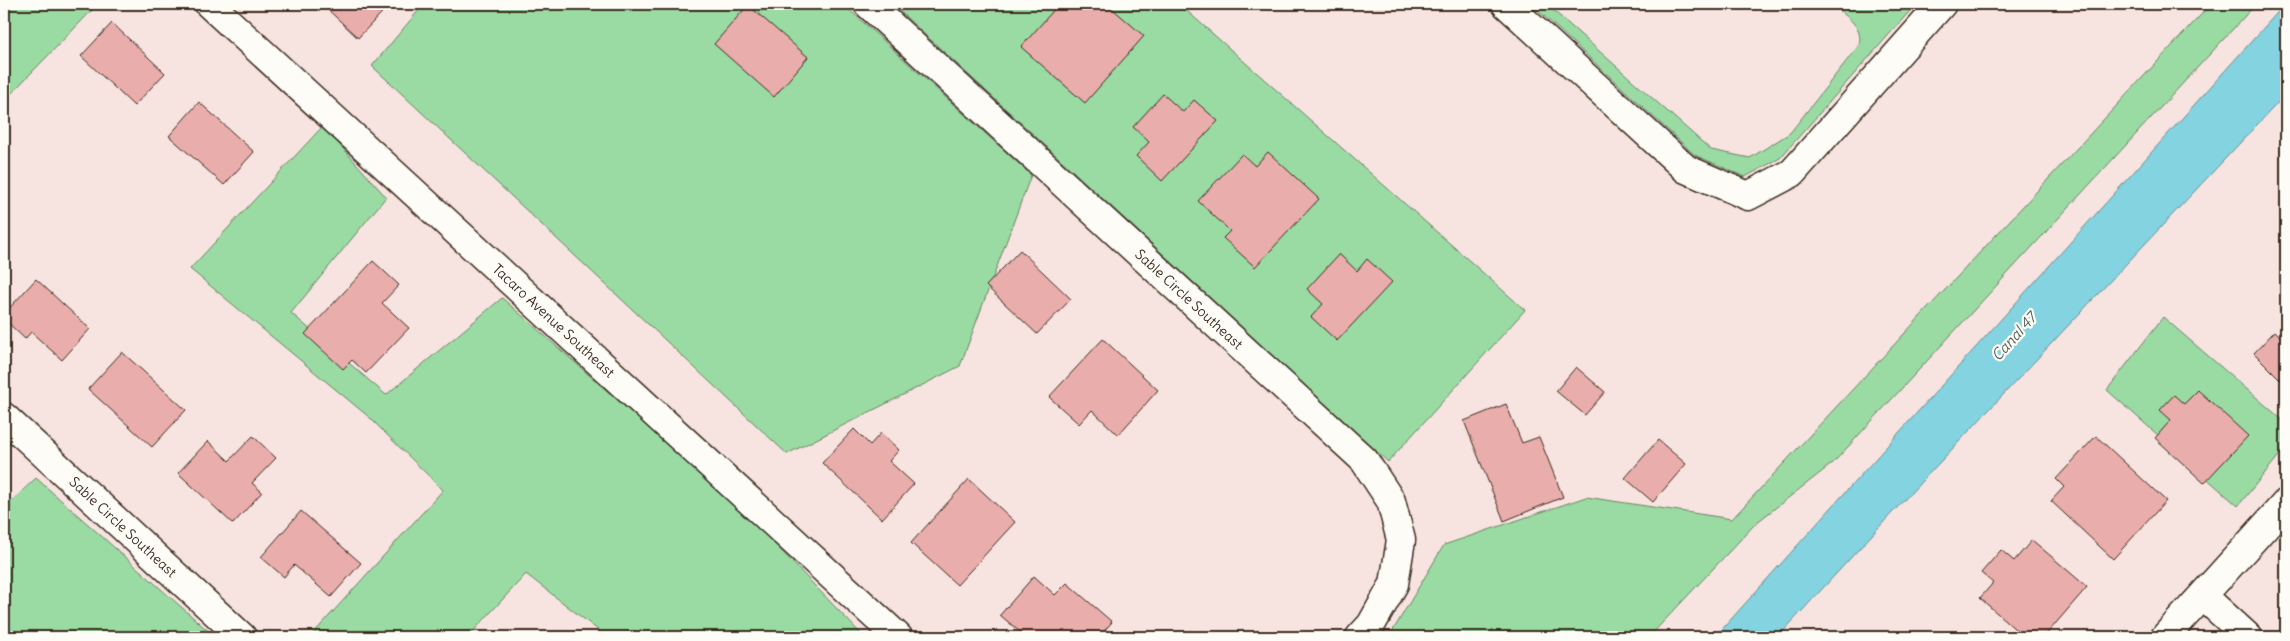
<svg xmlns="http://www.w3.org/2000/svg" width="2290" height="641" font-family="Delius,sans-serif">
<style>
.green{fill:#9adba4;stroke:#6a8261}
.water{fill:#84d3e1;stroke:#678f93}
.building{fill:#e9adac;stroke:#3b2a1e}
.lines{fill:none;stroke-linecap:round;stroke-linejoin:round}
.minor-casing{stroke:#3b2a1e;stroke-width:31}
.minor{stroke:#fdfcf7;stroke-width:28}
.labels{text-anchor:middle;stroke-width:4.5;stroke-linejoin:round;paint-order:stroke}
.street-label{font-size:14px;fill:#3b2a1e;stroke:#fdfcf7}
.water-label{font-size:15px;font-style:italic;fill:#515d58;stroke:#fdfcf7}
</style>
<rect width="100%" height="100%" fill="#f7e4e0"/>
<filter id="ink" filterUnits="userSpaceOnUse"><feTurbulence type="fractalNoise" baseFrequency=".02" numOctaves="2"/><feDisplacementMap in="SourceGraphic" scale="10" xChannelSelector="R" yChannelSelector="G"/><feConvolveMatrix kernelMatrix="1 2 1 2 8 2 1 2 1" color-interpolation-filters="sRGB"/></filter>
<g filter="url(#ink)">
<!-- green -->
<g class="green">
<polygon points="4,4 98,4 4,101"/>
<polygon points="424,4 843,4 1031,175 960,366 787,454 372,66"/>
<polygon points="892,4 1179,4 1525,310 1388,462"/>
<path d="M1531 4H1546L1711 150 1750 158 1790 133 1859 45C1864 26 1845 16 1832 4H1916L1780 158 1745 177 1695 155Z"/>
<polygon points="2211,4 2256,4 1833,463 1756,523 1649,637 1389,637 1444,545 1586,497 1732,519"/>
<polygon points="323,126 386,197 291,313 386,395 502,298 744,512 864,637 607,637 526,574 468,637 314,637 312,635 443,490 369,417 190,269"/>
<polygon points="2163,317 2286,423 2286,447 2238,506 2107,390"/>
<polygon points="36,478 215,637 4,637 4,508"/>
</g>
<!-- water -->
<polygon class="water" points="2285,4 2286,94 1892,513 1778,637 1715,637"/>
<!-- building -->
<g class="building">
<polygon points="322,4 390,4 358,38"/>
<polygon points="1059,4 1078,4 1082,7 1085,4 1107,4 1144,36 1085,103 1021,47"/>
<polygon points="748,5 808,57 774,97 714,44"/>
<polygon points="112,23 165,73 134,106 81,56"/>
<polygon points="1163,94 1183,112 1194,100 1218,121 1162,181 1136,156 1149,142 1133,127"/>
<polygon points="199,102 254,152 224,185 169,136"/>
<polygon points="1268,152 1319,199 1255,267 1223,238 1230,231 1198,201 1242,154 1255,166"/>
<polygon points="1020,250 1071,299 1037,334 986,286"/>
<polygon points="1339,254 1357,271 1367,259 1392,282 1337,341 1311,317 1323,304 1307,289"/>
<polygon points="373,261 399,285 382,303 409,328 366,373 352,360 343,369 305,334"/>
<polygon points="36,279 90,329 62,360 31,332 25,339 4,319 4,314"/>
<polygon points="2275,331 2286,342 2286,374 2281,380 2254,353"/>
<polygon points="1103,339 1158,390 1118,435 1092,410 1079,424 1049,397"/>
<polygon points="122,352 186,410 152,447 88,389"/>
<polygon points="1576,367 1605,392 1585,415 1556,391"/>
<polygon points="2198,390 2248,436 2204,483 2155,438 2171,420 2160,410 2174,395 2184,404"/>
<polygon points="1506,404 1522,443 1539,437 1563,497 1504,521 1464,421"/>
<polygon points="854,429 870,445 881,433 899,450 889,461 914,484 882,519 822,463"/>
<polygon points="253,436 276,458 252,483 262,492 233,524 178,473 208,441 229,461"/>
<polygon points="2096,436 2166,501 2113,559 2051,501 2064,487 2056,479"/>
<polygon points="1658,440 1686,464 1653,502 1625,478"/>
<polygon points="969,479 1015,522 957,585 911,543"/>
<polygon points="301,511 361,563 331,597 294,565 284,577 261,557"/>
<polygon points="2032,540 2087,587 2044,637 2024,637 1980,598 1993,583 1981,573 2001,550 2014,561"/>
<polygon points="1034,576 1055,595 1067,583 1112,622 1099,637 1026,637 1000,615"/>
</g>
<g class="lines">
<defs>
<g id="minor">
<path id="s1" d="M209 4 898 637"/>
<path id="s2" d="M868 4 1364 460 1391 501 1401 540 1394 584 1371 625 1360 637"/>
<polyline points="1506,4 1686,169 1748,196 1792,173 1942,4"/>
<path id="s3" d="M4 417 242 637"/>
<polyline points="2203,596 2248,637"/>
<polyline points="2165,637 2286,503"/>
</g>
</defs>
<!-- minor casing -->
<use href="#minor" class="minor-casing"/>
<!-- minor -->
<use href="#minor" class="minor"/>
</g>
</g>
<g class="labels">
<!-- street labels -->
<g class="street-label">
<text dy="5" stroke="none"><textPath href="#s2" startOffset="436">Sable Circle Southeast</textPath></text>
<text dy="5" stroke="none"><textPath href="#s1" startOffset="468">Tacaro Avenue Southeast</textPath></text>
<text dy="5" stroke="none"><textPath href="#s3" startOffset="162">Sable Circle Southeast</textPath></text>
</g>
<!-- water labels -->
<g class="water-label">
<text transform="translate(2014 337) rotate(-48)" y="5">Canal 47</text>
</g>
</g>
<!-- margin -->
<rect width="2290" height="641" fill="none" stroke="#fdfcf7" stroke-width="20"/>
<rect x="10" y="10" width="2270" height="621" fill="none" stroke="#3b2a1e" stroke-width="2" filter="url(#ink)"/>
</svg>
